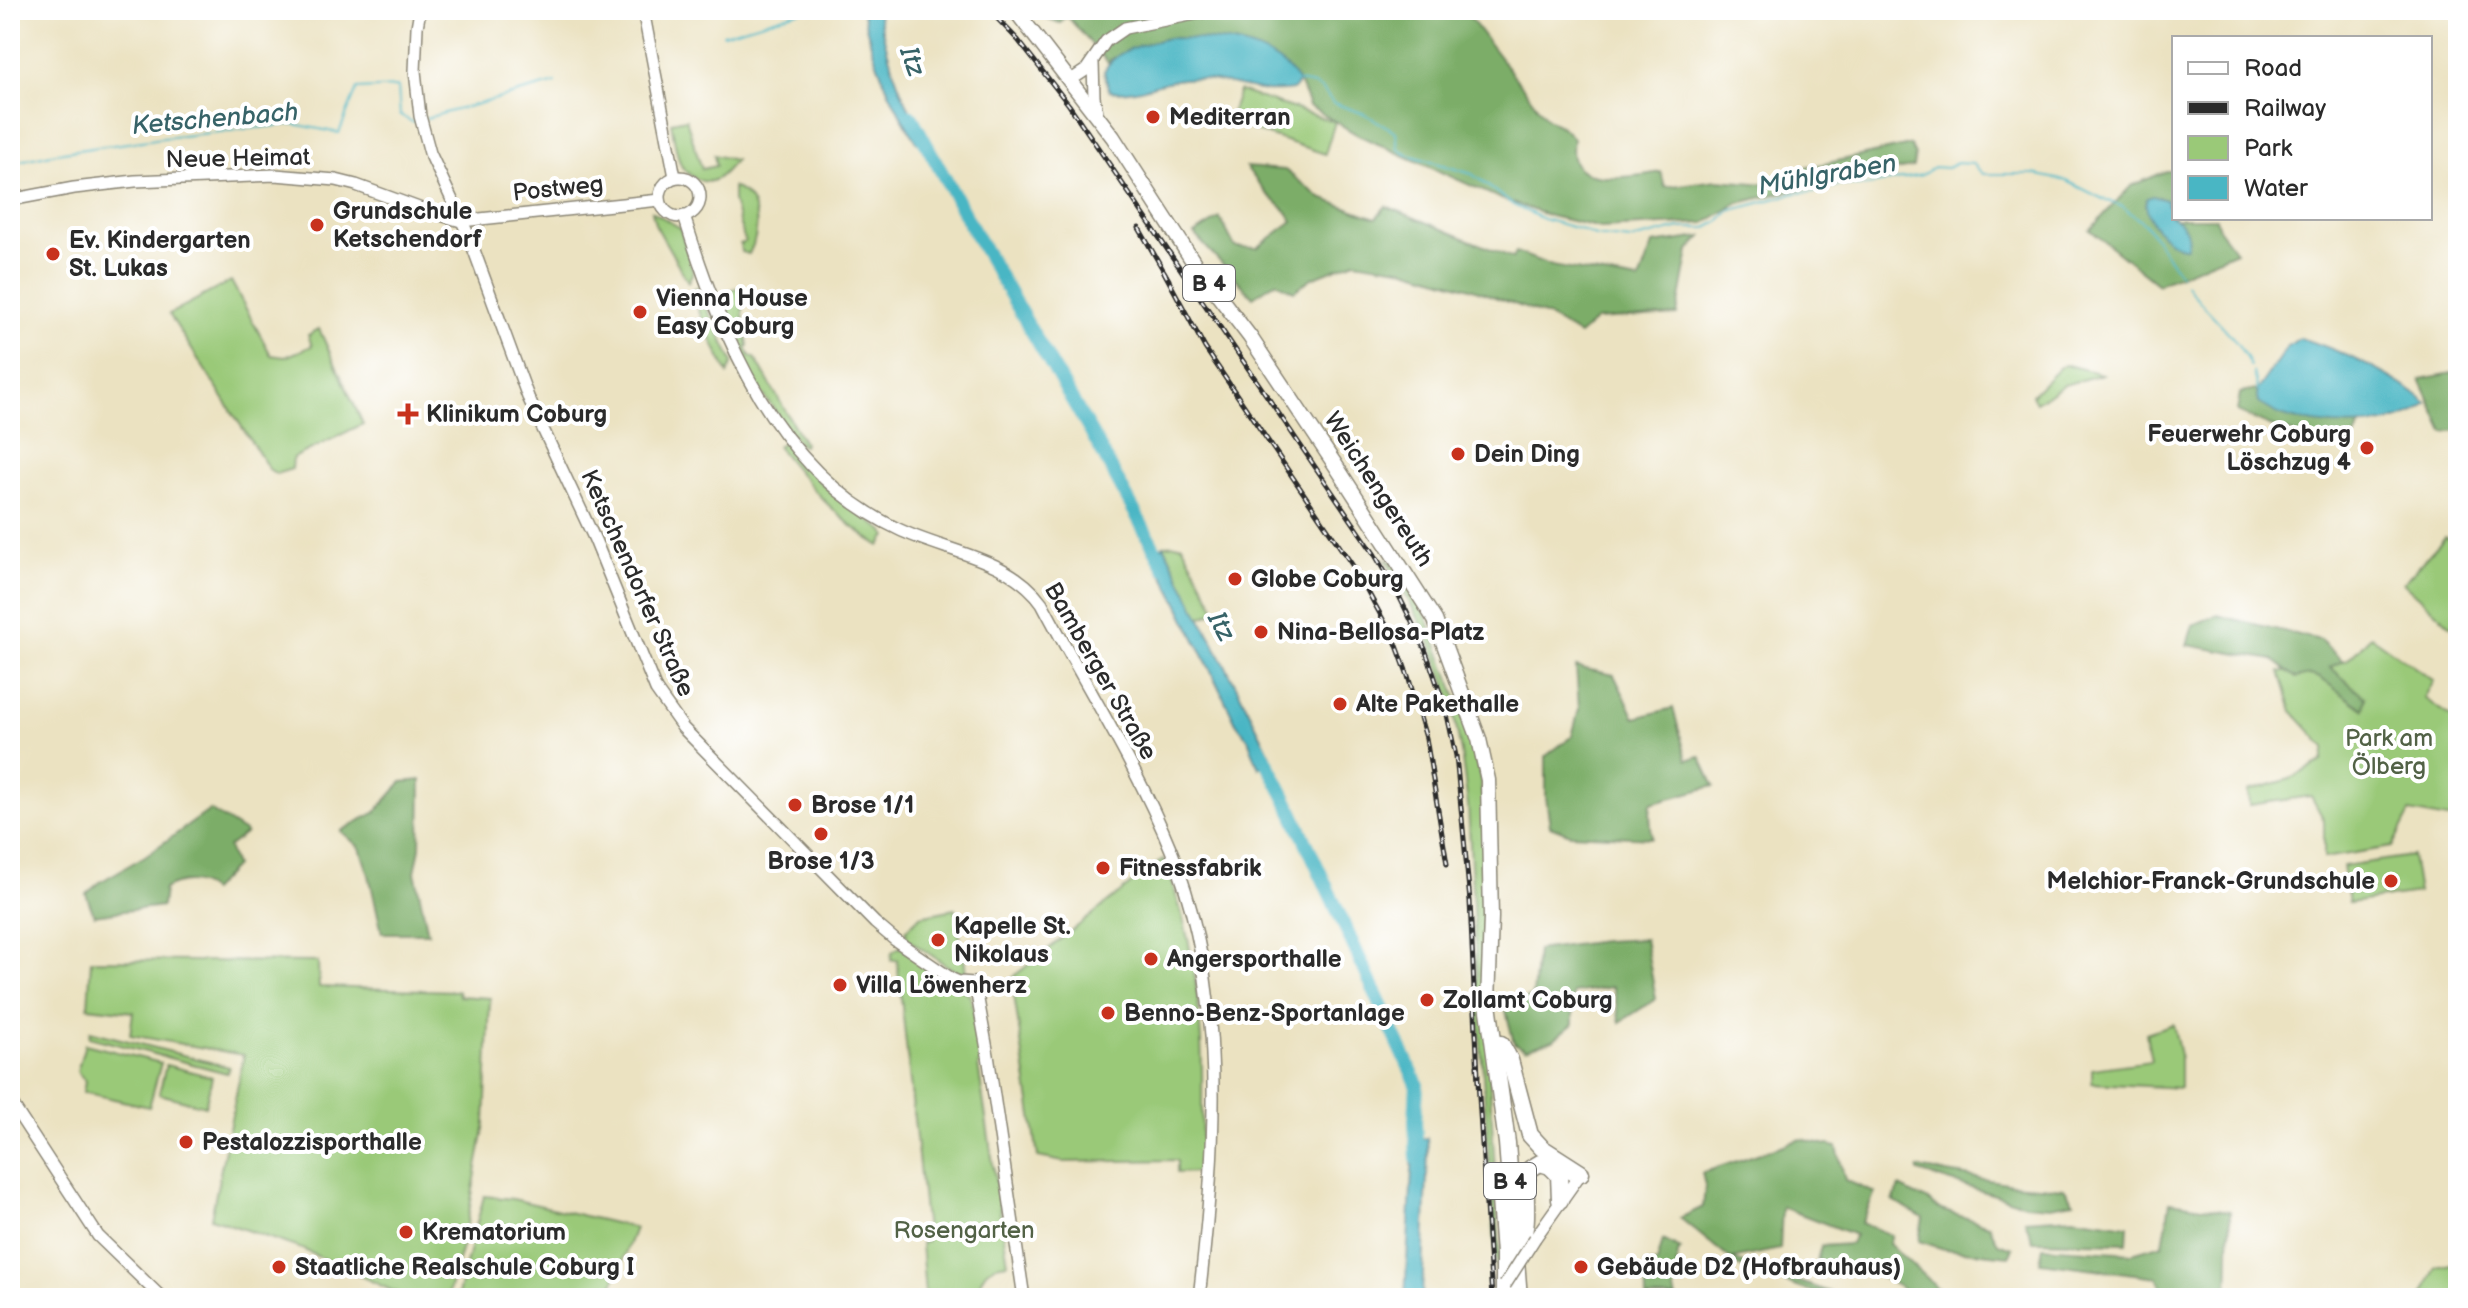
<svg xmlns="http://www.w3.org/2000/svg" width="2468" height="1308" font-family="'Balsamiq Sans',sans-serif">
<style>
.green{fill:#9ac978;stroke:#627a52;stroke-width:2}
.forest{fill:#7bad68;stroke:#536c4a;stroke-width:2}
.water{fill:#49b6c4;stroke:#3a7078;stroke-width:2}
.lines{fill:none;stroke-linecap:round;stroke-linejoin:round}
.stream{stroke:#49b6c4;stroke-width:2}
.river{stroke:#49b6c4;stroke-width:14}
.minor-casing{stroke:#8b8676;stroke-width:14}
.major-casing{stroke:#8b8676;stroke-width:17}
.highway-casing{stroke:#8b8676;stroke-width:19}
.minor{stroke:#fff;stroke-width:11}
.major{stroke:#fff;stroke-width:14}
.highway{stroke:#fff;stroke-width:16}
.rail-casing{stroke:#2b2b2b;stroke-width:5}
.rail{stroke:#fff;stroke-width:2;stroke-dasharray:6;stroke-linecap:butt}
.minor-bridge-casing{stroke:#8b8676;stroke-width:14;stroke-linecap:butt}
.minor-bridge{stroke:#fff;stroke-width:11}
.poi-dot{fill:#c8321e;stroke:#fff;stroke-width:3}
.labels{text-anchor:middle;stroke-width:8;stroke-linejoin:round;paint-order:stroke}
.shield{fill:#fff;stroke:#6b6b6b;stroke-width:2}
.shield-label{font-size:22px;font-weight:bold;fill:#2b2b2b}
.poi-label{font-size:24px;font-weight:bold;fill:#2b2b2b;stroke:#fff;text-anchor:start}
.street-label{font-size:24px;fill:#2b2b2b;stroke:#fff}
.park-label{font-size:24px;fill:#526246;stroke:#fff}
.water-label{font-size:26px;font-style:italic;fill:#376368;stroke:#fff}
</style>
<rect width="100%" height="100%" fill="#fff"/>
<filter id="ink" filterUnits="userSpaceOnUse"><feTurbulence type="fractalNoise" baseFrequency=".0125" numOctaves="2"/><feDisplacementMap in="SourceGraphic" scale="16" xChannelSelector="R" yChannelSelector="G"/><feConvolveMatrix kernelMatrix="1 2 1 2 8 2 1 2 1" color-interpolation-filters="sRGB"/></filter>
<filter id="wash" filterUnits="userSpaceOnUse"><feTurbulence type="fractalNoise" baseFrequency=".006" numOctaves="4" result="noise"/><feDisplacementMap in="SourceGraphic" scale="32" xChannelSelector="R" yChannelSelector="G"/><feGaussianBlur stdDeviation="1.8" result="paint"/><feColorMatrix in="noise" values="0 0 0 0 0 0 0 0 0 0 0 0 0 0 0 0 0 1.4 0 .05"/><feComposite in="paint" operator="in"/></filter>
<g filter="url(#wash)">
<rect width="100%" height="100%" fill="#ebe2c1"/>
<!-- green -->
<g class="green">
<polygon points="1239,91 1335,122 1325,154 1228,122"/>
<path d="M686 119 702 169 716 166 714 155 735 160C725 173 713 189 695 178 689 174 684 172 681 165 675 152 674 136 671 122Z"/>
<path d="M733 187C761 198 761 231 749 254L741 252 740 244 745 242 733 201Z"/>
<polygon points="652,211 680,228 693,272 688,282 655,224"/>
<polygon points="231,281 271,355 285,357 312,346 308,335 319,329 363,424 293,458 292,469 276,474 269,469 169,314"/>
<polygon points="743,286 743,314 748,346 746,348 750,356 755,358 804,443 803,446 800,445 757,386 715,295"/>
<polygon points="697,287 733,362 728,374 708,333 691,291"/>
<polygon points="2067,365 2102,374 2064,385 2036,402 2032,395 2061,366"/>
<path d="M783 442C812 477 844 506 883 530L887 536 880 546C839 521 806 483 777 446Z"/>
<polygon points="2445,537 2458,543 2458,632 2403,583"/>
<polygon points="1182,544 1217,611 1199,618 1164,545"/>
<polygon points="1386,559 1393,563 1426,616 1457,698 1480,776 1484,818 1490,1090 1501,1272 1497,1274 1478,1004 1468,805 1461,752 1450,694 1426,632"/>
<polygon points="2371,636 2434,681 2424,698 2458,722 2458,819 2447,819 2410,812 2392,847 2324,858 2324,820 2311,796 2249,805 2248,791 2290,779 2322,762 2325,747 2292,711 2280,672 2347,660"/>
<polygon points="2412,856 2418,893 2349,903 2343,866"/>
<path d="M1163 859C1171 876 1175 893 1181 911 1205 996 1204 1085 1200 1172L1177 1173V1160L1063 1162 1038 1157 1013 988 1009 980Z"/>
<polygon points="955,909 966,970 958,973 904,937 907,933 905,931 920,916"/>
<path d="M900 947 970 995 985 1064 978 1065 1008 1263C992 1264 983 1270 979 1287L925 1294 921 1243 927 1241 897 960H891L892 952Z"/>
<polygon points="91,960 318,962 319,987 458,991 459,996 490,998 485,1123 464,1240 447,1298 408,1298 302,1249 211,1218 244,1055 130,1035 133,1012 88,1007"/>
<polygon points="2173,1024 2180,1055 2180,1088 2092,1083 2092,1069 2151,1061 2146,1033"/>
<polygon points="90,1031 229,1067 227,1073 89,1037"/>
<polygon points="85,1044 161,1063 149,1107 83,1092 85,1081 77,1071"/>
<polygon points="166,1065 212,1077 205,1106 159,1094"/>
<polygon points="484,1196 513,1199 635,1228 608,1298 457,1298"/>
<polygon points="2458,1263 2458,1298 2422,1298 2436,1267"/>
</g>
<!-- forest -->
<g class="forest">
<path d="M1025 10H1072L1068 16 1130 10H1464L1547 119 1562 127 1573 138C1572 146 1571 157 1575 163 1587 186 1641 175 1661 172L1665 187 1717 180 1767 184 1785 179 1792 171 1910 145 1915 155 1913 167 1825 183 1738 203 1705 223 1601 228 1550 216 1501 199 1358 135 1309 106 1299 82 1237 44 1196 39 1168 38 1111 59 1108 63 1067 16 1060 23Z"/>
<polygon points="1246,167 1285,170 1321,198 1376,218 1386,206 1513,258 1516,252 1552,266 1639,281 1653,244 1702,237 1689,251 1677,315 1596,320 1579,335 1547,316 1470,288 1406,269 1355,261 1312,278 1294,291 1276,282 1253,297 1194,234 1220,218 1235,247 1257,248 1293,221 1286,211 1266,193"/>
<polygon points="2166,171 2174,171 2174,218 2170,215 2168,204 2159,197 2147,198 2145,205 2179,221 2175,218 2216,218 2219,229 2236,251 2158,284 2090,230 2131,186"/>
<polygon points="2458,372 2458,430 2444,432 2420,379"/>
<polygon points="2257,390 2259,403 2330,425 2361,424 2349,451 2270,426 2237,412 2240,393"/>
<polygon points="2217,615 2320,640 2343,661 2330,667 2365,697 2363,709 2320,678 2310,675 2296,678 2273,660 2187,645 2193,625"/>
<polygon points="1576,667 1614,675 1635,718 1673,708 1687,760 1700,756 1714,786 1651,803 1650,815 1652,838 1570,834 1550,826 1546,797 1546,756 1572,736 1579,709"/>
<polygon points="421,780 420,848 415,872 428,933 382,933 369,875 360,848 341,831 376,812 402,782"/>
<path d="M210 810 246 833 228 847 235 866 211 891C196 879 181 880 164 889L162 906 94 915 86 894 100 882 145 856Z"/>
<polygon points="1645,939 1656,999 1620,1022 1613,987 1573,993 1573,1024 1553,1040 1526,1049 1514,1043 1505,1007 1533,996 1537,950 1603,941"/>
<polygon points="1801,1139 1837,1147 1845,1180 1875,1193 1861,1223 1892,1235 1889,1244 1948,1298 1916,1298 1898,1286 1858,1265 1817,1261 1821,1246 1850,1244 1855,1235 1782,1207 1780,1249 1732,1259 1847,1298 1812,1292 1731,1264 1730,1259 1680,1218 1703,1207 1705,1186 1702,1173"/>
<polygon points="1918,1168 2012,1184 2064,1188 2074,1202 2050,1206 2025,1204 1918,1172"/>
<polygon points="1899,1187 1929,1201 1941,1210 1989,1225 1998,1243 2013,1248 2009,1256 1944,1249 1919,1241 1923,1218 1893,1201"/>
<polygon points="2170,1202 2230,1211 2228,1298 2166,1298 2157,1277 2040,1262 2043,1247 2132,1253 2163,1244"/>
<polygon points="2074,1217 2128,1225 2127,1243 2033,1241 2025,1220"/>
<polygon points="1663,1240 1681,1249 1678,1253 1674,1291 1676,1298 1646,1298 1645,1264 1657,1263"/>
</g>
<!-- water -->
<g class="water">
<path d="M862 10H877C886 45 897 96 920 124L917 142C891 103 872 56 862 10Z"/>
<path d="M1168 38C1215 39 1270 40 1299 82L1293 90C1255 97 1220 75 1182 79 1157 82 1135 95 1109 91L1104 71C1116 48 1145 44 1168 38Z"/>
<path d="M2153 196 2166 200 2170 215C2183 223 2191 231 2186 247 2168 248 2141 216 2147 198Z"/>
<path d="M2299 338C2337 348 2398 378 2427 403 2398 433 2319 429 2281 415 2273 412 2266 407 2259 403L2257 390 2287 347Z"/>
<path d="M1164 545C1198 617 1238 685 1271 756L1259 768 1248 739 1236 723 1179 605 1152 554Z"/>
<polygon points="1425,1138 1427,1138 1428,1152 1422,1298 1405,1298 1413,1151 1414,1141"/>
</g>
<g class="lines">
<!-- stream -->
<g class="stream">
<polyline points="723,34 805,10"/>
<polyline points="1299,82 1314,85 1323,90 1333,103 1365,114 1396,132 1398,149 1406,154 1472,174 1513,205 1543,219 1582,230 1595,236 1631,240 1681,228 1707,228 1718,222 1729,211 1796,193 1814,192 1842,185 1864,186 1922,175 1934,167 1947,168 1957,163 1973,164 1983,174 2033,174 2067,181 2103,199 2123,207 2147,226 2180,275"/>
<polyline points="426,118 556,83"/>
<polyline points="10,163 56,153 163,138 294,124 339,133 357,89 398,87 400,115 412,122 416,121"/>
<path d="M2186 284C2206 314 2235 331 2250 366"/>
<polyline points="2253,372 2257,390"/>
</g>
<!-- river -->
<g class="river">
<polyline points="911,116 978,239 1100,448 1165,568"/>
<polyline points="1259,746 1290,807 1417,1084 1415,1121 1417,1158"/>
</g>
</g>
</g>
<g filter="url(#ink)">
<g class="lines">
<defs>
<g id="minor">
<polyline points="420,10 417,27 415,71 420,116 430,153 468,234 528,397 595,540 656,690 683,728 875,923 895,940 952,979 959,982 975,983 988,1055 1024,1298"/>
<polyline points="643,10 675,177"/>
<polyline points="1093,63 1094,97 1098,117"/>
<polyline points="1071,80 1086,70 1106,41 1125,28 1215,10"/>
<circle cx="680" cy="197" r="20"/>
<polyline points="10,200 74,188 135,181 275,175 336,180 356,185 427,211 461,221 660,200"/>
<path d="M684 216C722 337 775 471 898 529 945 552 1009 557 1042 603 1085 685 1136 764 1171 850 1228 990 1216 1151 1199 1298"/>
<polyline points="10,1101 98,1236 162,1298"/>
<polyline points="1535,1238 1581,1173"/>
</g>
<polyline id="major" points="1015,10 1113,137 1198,269 1250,337 1336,466 1435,620 1479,739 1488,780 1491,917 1488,1003"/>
<g id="highway">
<polyline points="1488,1003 1507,1143 1519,1298"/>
<polyline points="1501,1044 1510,1060 1530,1135 1542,1148 1581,1173"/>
<polyline points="1550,1166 1559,1175 1560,1200"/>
<polyline points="1499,1186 1504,1254 1504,1298"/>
<path d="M1522 1238C1531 1216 1521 1191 1530 1169L1540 1163 1567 1171"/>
</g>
</defs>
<!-- minor casing -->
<use href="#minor" class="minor-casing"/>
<!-- major casing -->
<use href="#major" class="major-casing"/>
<!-- highway casing -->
<use href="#highway" class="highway-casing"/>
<!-- minor -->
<use href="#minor" class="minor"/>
<!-- major -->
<use href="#major" class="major"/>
<!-- highway -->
<use href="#highway" class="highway"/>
<defs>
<g id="rail">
<polyline points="989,10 1018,40 1069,105 1375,555 1399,596 1425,649 1446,710 1456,756 1470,901 1478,1077"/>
<polyline points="1139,228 1169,280"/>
<polyline points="1164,272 1205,348 1357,572 1396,643 1408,676 1426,738 1447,864"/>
<polyline points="1477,1066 1492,1298"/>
</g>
</defs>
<!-- rail casing -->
<use href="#rail" class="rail-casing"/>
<!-- rail -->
<use href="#rail" class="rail"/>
<defs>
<polyline id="minor-bridge" points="1505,1285 1535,1238"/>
</defs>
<!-- minor-bridge casing -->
<use href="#minor-bridge" class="minor-bridge-casing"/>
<!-- minor-bridge -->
<use href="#minor-bridge" class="minor-bridge"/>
</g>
</g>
<!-- markers -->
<g class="poi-dot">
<circle cx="1153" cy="117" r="8"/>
<circle cx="317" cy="225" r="8"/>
<circle cx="53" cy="254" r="8"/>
<circle cx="640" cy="312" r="8"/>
<path d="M404 402h8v8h8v8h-8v8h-8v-8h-8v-8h8z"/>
<circle cx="2367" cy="448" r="8"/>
<circle cx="1458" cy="454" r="8"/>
<circle cx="1235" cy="579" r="8"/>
<circle cx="1261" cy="632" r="8"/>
<circle cx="1340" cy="704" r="8"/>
<circle cx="795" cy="805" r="8"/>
<circle cx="821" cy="834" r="8"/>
<circle cx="1103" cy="868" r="8"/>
<circle cx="2391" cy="881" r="8"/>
<circle cx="938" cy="940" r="8"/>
<circle cx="1151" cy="959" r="8"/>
<circle cx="840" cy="985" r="8"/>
<circle cx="1427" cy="1000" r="8"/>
<circle cx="1108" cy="1013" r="8"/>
<circle cx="186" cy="1142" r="8"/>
<circle cx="406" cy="1232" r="8"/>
<circle cx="279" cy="1267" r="8"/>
<circle cx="1581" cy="1267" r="8"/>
</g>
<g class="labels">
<!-- shield labels -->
<g class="shield">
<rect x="1183" y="265" width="52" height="36" rx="6"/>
<rect x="1484" y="1163" width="52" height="36" rx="6"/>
</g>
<g class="shield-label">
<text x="1209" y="291">B 4</text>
<text x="1510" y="1189">B 4</text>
</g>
<!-- poi labels -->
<g class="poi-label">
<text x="1169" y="125">Mediterran</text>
<text x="333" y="219">Grundschule<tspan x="333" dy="28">Ketschendorf</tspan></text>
<text x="69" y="248">Ev. Kindergarten<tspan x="69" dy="28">St. Lukas</tspan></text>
<text x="656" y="306">Vienna House<tspan x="656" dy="28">Easy Coburg</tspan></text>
<text x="426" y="422">Klinikum Coburg</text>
<text x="2351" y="442" text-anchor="end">Feuerwehr Coburg<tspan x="2351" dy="28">Löschzug 4</tspan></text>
<text x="1474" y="462">Dein Ding</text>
<text x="1251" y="587">Globe Coburg</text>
<text x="1277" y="640">Nina-Bellosa-Platz</text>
<text x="1356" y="712">Alte Pakethalle</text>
<text x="811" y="813">Brose 1/1</text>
<text x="821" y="869" text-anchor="middle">Brose 1/3</text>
<text x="1119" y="876">Fitnessfabrik</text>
<text x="2375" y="889" text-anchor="end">Melchior-Franck-Grundschule</text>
<text x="954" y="934">Kapelle St.<tspan x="954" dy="28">Nikolaus</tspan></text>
<text x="1167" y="967">Angersporthalle</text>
<text x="856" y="993">Villa Löwenherz</text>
<text x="1443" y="1008">Zollamt Coburg</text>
<text x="1124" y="1021">Benno-Benz-Sportanlage</text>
<text x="202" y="1150">Pestalozzisporthalle</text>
<text x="422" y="1240">Krematorium</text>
<text x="295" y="1275">Staatliche Realschule Coburg I</text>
<text x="1597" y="1275">Gebäude D2 (Hofbrauhaus)</text>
</g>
<!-- street labels -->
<g class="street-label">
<text transform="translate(238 158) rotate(-1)" y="8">Neue Heimat</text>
<text transform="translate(558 188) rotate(-6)" y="8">Postweg</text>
<text transform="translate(1379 489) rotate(57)" y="8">Weichengereuth</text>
<text transform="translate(638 583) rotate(66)" y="8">Ketschendorfer Straße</text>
<text transform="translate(1101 671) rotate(60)" y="8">Bamberger Straße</text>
</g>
<!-- park labels -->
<g class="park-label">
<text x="2389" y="746">Park am<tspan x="2389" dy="28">Ölberg</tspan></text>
<text x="964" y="1238">Rosengarten</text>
</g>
<!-- water labels -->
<g class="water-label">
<text transform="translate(913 61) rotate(71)" y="9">Itz</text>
<text transform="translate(215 118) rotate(-5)" y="9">Ketschenbach</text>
<text transform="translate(1827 174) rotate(-10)" y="9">Mühlgraben</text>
<text transform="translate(1222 626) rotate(62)" y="9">Itz</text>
</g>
</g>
<!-- margin -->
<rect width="2468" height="1308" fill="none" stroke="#fff" stroke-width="40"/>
<!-- legend -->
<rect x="2172" y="36" width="260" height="184" fill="#ffffff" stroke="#aaaaaa" stroke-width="2"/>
<rect x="2188" y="62" width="40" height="12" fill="#ffffff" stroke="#aaaaaa" stroke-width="2"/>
<text x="2244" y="76" font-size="24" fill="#2b2b2b">Road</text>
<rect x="2188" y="102" width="40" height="12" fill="#2b2b2b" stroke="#aaaaaa" stroke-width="2"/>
<text x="2244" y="116" font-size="24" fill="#2b2b2b">Railway</text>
<rect x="2188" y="136" width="40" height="24" fill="#9ac978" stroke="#aaaaaa" stroke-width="2"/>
<text x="2244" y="156" font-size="24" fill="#2b2b2b">Park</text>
<rect x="2188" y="176" width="40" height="24" fill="#49b6c4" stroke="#aaaaaa" stroke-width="2"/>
<text x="2244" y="196" font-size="24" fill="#2b2b2b">Water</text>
</svg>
